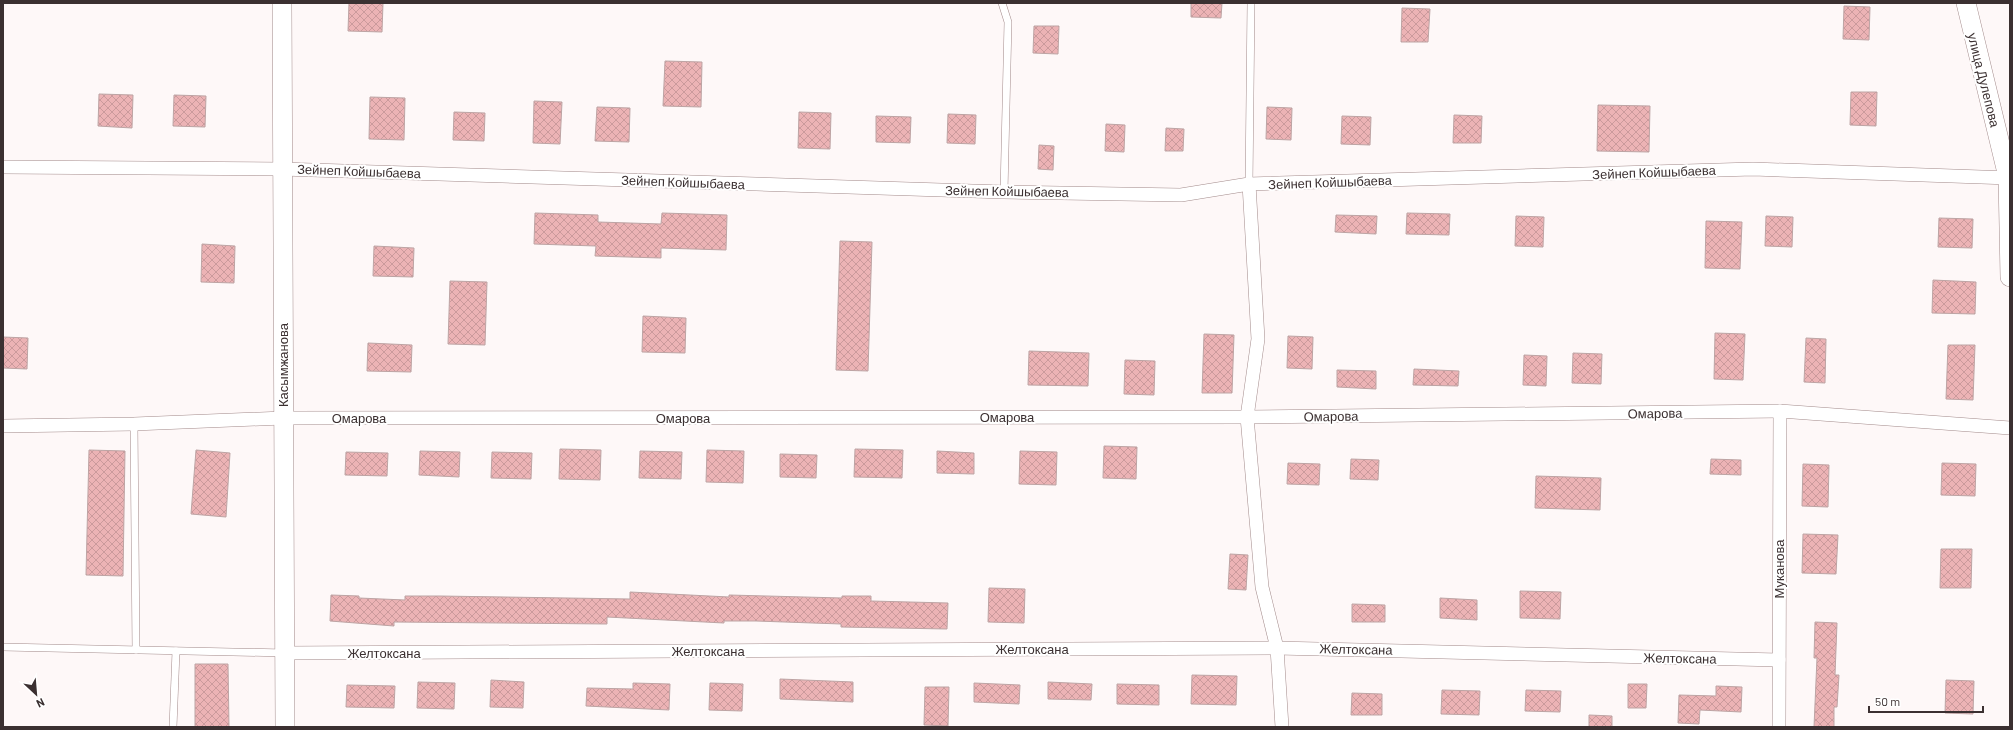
<svg xmlns="http://www.w3.org/2000/svg" width="2013" height="730" font-family="Barlow,sans-serif">
<style>
.building{fill:url(#building-cross-hatch);stroke:#bda4a4}
.lines{fill:none;stroke-linecap:round;stroke-linejoin:round}
.lane-casing{stroke:#a38b8b;stroke-width:8}
.street-casing{stroke:#a38b8b;stroke-width:14}
.secondary-casing{stroke:#a38b8b;stroke-width:20}
.lane{stroke:#fff;stroke-width:7}
.street{stroke:#fff;stroke-width:13}
.secondary{stroke:#fff;stroke-width:19}
.labels{text-anchor:middle;stroke-width:4;stroke-linejoin:round;paint-order:stroke}
.street-label{font-size:13px;fill:#3b3031;stroke:#fff}
</style>
<defs>
<pattern id="building-cross-hatch" width="8" height="8" patternUnits="userSpaceOnUse"><rect width="8" height="8" fill="#ecb3b5"/><path d="M0 0l8 8M0 8l8-8" fill="none" stroke="#cb9a9c"/></pattern>
</defs>
<rect width="100%" height="100%" fill="#fef8f8"/>
<!-- building -->
<g class="building">
<polygon points="349,3 383,3 382,32 348,31"/>
<polygon points="1191,3 1222,3 1221,18 1191,17"/>
<polygon points="1844,6 1870,7 1869,40 1843,39"/>
<polygon points="1402,8 1430,9 1428,42 1401,42"/>
<polygon points="1034,26 1059,26 1058,54 1033,53"/>
<polygon points="665,61 702,62 701,107 663,106"/>
<polygon points="1851,92 1877,92 1876,126 1850,125"/>
<polygon points="99,94 133,95 132,128 98,126"/>
<polygon points="174,95 206,96 205,127 173,126"/>
<polygon points="370,97 405,98 404,140 369,139"/>
<polygon points="534,101 562,102 560,144 533,143"/>
<polygon points="1598,105 1650,106 1649,152 1597,151"/>
<polygon points="597,107 630,108 629,142 595,141"/>
<polygon points="1267,107 1292,108 1291,140 1266,139"/>
<polygon points="454,112 485,113 484,141 453,140"/>
<polygon points="799,112 831,113 830,149 798,148"/>
<polygon points="948,114 976,115 975,144 947,143"/>
<polygon points="1454,115 1482,116 1481,143 1453,143"/>
<polygon points="876,116 911,117 910,143 876,142"/>
<polygon points="1342,116 1371,117 1370,145 1341,144"/>
<polygon points="1106,124 1125,125 1124,152 1105,151"/>
<polygon points="1166,128 1184,129 1183,151 1165,151"/>
<polygon points="1039,145 1054,146 1053,170 1038,169"/>
<polygon points="535,213 598,215 598,222 661,224 662,213 727,215 726,250 661,248 661,258 595,256 596,246 534,244"/>
<polygon points="1407,213 1450,214 1449,235 1406,234"/>
<polygon points="1336,215 1377,216 1376,234 1335,232"/>
<polygon points="1516,216 1544,217 1543,247 1515,246"/>
<polygon points="1766,216 1793,217 1792,247 1765,246"/>
<polygon points="1939,218 1973,219 1972,248 1938,247"/>
<polygon points="1706,221 1742,222 1740,269 1705,268"/>
<polygon points="840,241 872,242 868,371 836,370"/>
<polygon points="202,244 235,246 234,283 201,282"/>
<polygon points="374,246 414,248 413,277 373,276"/>
<polygon points="1933,280 1976,282 1975,314 1932,313"/>
<polygon points="450,281 487,282 485,345 448,344"/>
<polygon points="643,316 686,318 685,353 642,352"/>
<polygon points="1715,333 1745,334 1743,380 1714,379"/>
<polygon points="1204,334 1234,335 1232,393 1202,393"/>
<polygon points="1288,336 1313,337 1312,369 1287,368"/>
<polygon points="3,337 28,338 27,369 3,368"/>
<polygon points="1806,338 1826,339 1825,383 1804,382"/>
<polygon points="368,343 412,345 411,372 367,371"/>
<polygon points="1948,345 1975,345 1973,400 1946,399"/>
<polygon points="1029,351 1089,353 1088,386 1028,385"/>
<polygon points="1573,353 1602,354 1601,384 1572,383"/>
<polygon points="1524,355 1547,356 1546,386 1523,385"/>
<polygon points="1125,360 1155,361 1154,395 1124,394"/>
<polygon points="1414,369 1459,371 1458,386 1413,385"/>
<polygon points="1337,370 1376,371 1376,389 1337,387"/>
<polygon points="1104,446 1137,447 1136,479 1103,478"/>
<polygon points="560,449 601,450 600,480 559,479"/>
<polygon points="855,449 903,450 902,478 854,477"/>
<polygon points="89,450 125,451 123,576 86,575"/>
<polygon points="196,450 230,453 226,517 191,514"/>
<polygon points="707,450 744,451 743,483 706,482"/>
<polygon points="420,451 460,452 459,477 419,475"/>
<polygon points="640,451 682,452 681,479 639,478"/>
<polygon points="937,451 974,453 974,474 937,473"/>
<polygon points="1020,451 1057,452 1056,485 1019,484"/>
<polygon points="346,452 388,453 387,476 345,475"/>
<polygon points="492,452 532,453 531,479 491,478"/>
<polygon points="780,454 817,455 816,478 780,477"/>
<polygon points="1351,459 1379,460 1378,480 1350,479"/>
<polygon points="1711,459 1741,460 1741,475 1710,474"/>
<polygon points="1288,463 1320,464 1319,485 1287,484"/>
<polygon points="1942,463 1976,464 1975,496 1941,495"/>
<polygon points="1803,464 1829,465 1828,507 1802,506"/>
<polygon points="1536,476 1601,478 1600,510 1535,508"/>
<polygon points="1803,534 1838,535 1836,574 1802,573"/>
<polygon points="1941,549 1972,549 1971,588 1940,588"/>
<polygon points="1230,554 1248,555 1246,590 1228,589"/>
<polygon points="989,588 1025,589 1024,623 988,622"/>
<polygon points="1520,591 1561,592 1560,619 1520,618"/>
<polygon points="630,592 729,597 729,595 842,598 842,596 871,596 871,601 948,603 947,629 841,627 841,624 756,621 724,621 724,623 607,617 607,624 394,622 394,626 330,621 331,595 359,596 359,598 405,600 405,596 440,596 630,599"/>
<polygon points="1440,598 1477,600 1477,620 1440,618"/>
<polygon points="1352,604 1385,605 1385,622 1352,622"/>
<polygon points="1815,622 1837,623 1835,675 1839,675 1837,707 1834,707 1834,727 1814,727 1817,658 1814,658"/>
<polygon points="195,664 228,664 229,727 195,727"/>
<polygon points="1192,675 1237,676 1236,705 1191,704"/>
<polygon points="780,679 853,682 853,702 780,699"/>
<polygon points="491,680 524,682 523,708 490,707"/>
<polygon points="1946,680 1974,681 1973,714 1945,713"/>
<polygon points="418,682 455,683 454,709 417,708"/>
<polygon points="1048,682 1092,684 1091,700 1048,699"/>
<polygon points="633,683 670,684 669,710 586,706 587,688 633,689"/>
<polygon points="710,683 743,684 742,711 709,710"/>
<polygon points="974,683 1020,685 1019,704 974,702"/>
<polygon points="1117,684 1159,685 1159,705 1117,704"/>
<polygon points="1628,684 1647,684 1646,708 1628,708"/>
<polygon points="347,685 395,686 394,708 346,707"/>
<polygon points="1716,686 1742,687 1741,712 1700,710 1699,724 1678,723 1679,695 1716,696"/>
<polygon points="925,687 949,687 948,726 924,725"/>
<polygon points="1442,690 1480,691 1479,715 1441,714"/>
<polygon points="1526,690 1561,691 1560,712 1525,711"/>
<polygon points="1352,693 1382,694 1382,715 1351,715"/>
<polygon points="1589,715 1612,716 1612,727 1589,727"/>
</g>
<g class="lines">
<defs>
<g id="lane">
<polyline points="1002,3 1008,22 1004,192"/>
<polyline points="1249,184 1251,3"/>
<polyline points="134,424 136,650"/>
<polyline points="3,647 284,653"/>
<polyline points="173,727 176,651"/>
</g>
<g id="street">
<polyline points="3,167 281,169 1004,192 1181,195 1249,184 1753,169 2010,178"/>
<polyline points="1249,184 1258,339 1247,417 1262,587 1277,648 1282,727"/>
<polyline points="3,426 134,424 283,418 1247,417 1780,411 2010,428"/>
<polyline points="285,653 1277,648 1779,660"/>
<polyline points="1779,727 1780,411"/>
</g>
<g id="secondary">
<polyline points="282,3 285,727"/>
<polyline points="1966,3 2008,177 2010,277"/>
</g>
</defs>
<!-- lane casing -->
<use href="#lane" class="lane-casing"/>
<!-- street casing -->
<use href="#street" class="street-casing"/>
<!-- secondary casing -->
<use href="#secondary" class="secondary-casing"/>
<!-- lane -->
<use href="#lane" class="lane"/>
<!-- street -->
<use href="#street" class="street"/>
<!-- secondary -->
<use href="#secondary" class="secondary"/>
</g>
<g class="labels">
<!-- street labels -->
<g class="street-label">
<text transform="translate(1984 80) rotate(76)" y="5">улица Дулепова</text>
<text transform="translate(359 171) rotate(2)" y="5">Зейнеп Койшыбаева</text>
<text transform="translate(1654 172) rotate(-2)" y="5">Зейнеп Койшыбаева</text>
<text transform="translate(683 182) rotate(2)" y="5">Зейнеп Койшыбаева</text>
<text transform="translate(1330 182) rotate(-2)" y="5">Зейнеп Койшыбаева</text>
<text transform="translate(1007 191) rotate(1)" y="5">Зейнеп Койшыбаева</text>
<text transform="translate(283 365) rotate(-90)" y="5">Касымжанова</text>
<text transform="translate(1655 413) rotate(-1)" y="5">Омарова</text>
<text transform="translate(1331 416) rotate(-1)" y="5">Омарова</text>
<text x="1007" y="422">Омарова</text>
<text x="359" y="423">Омарова</text>
<text x="683" y="423">Омарова</text>
<text transform="translate(1779 569) rotate(-90)" y="5">Муканова</text>
<text x="1032" y="654">Желтоксана</text>
<text transform="translate(1356 649) rotate(1)" y="5">Желтоксана</text>
<text x="708" y="656">Желтоксана</text>
<text x="384" y="658">Желтоксана</text>
<text transform="translate(1680 658) rotate(1)" y="5">Желтоксана</text>
</g>
</g>
<!-- border -->
<rect width="2013" height="730" fill="none" stroke="#3b3031" stroke-width="8"/>
<!-- north arrow -->
<g transform="translate(36 694) rotate(154)" stroke="#ffffff" stroke-width="3" paint-order="stroke">
<path d="M0-3L7 15L0 10L-7 15Z" fill="#3b3031"/>
<text y="-6" font-size="11" font-weight="bold" text-anchor="middle" fill="#3b3031">N</text>
</g>
<!-- scale -->
<path d="M1869 706v6h114v-6" fill="none" stroke="#3b3031" stroke-width="2"/>
<text x="1875" y="706" font-size="12" fill="#3b3031" stroke="#ffffff" stroke-width="3" paint-order="stroke">50 m</text>
</svg>
